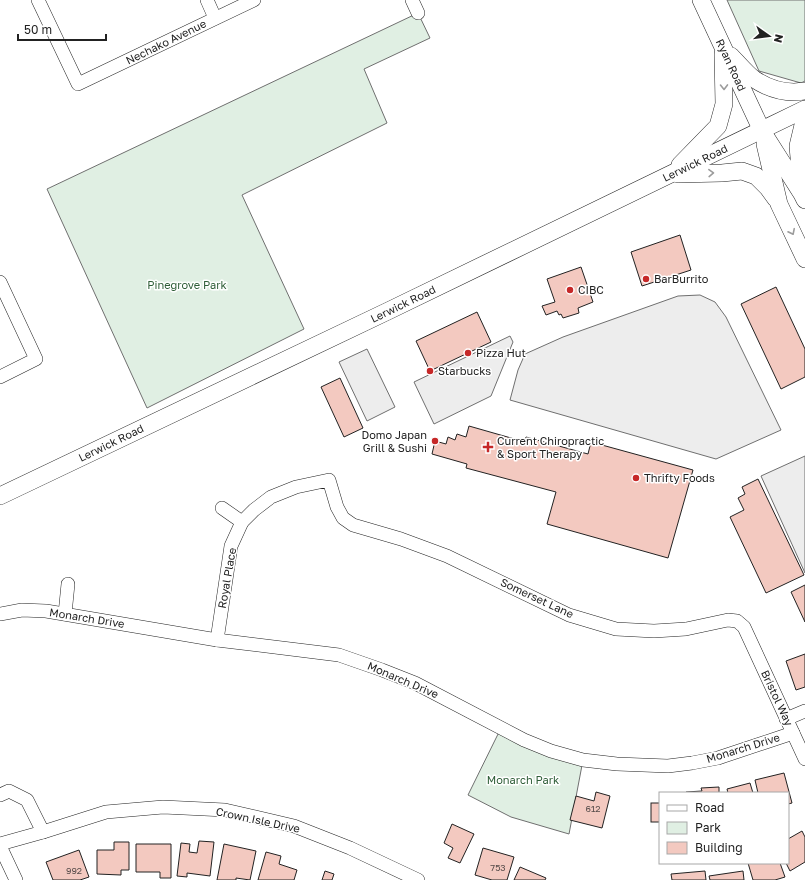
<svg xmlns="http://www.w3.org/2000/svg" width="805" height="880" font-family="'Golos Text',sans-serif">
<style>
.green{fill:#e0efe3;stroke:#6f6f6f}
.parking{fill:#ededed;stroke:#6f6f6f}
.building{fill:#f3c9c0;stroke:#222}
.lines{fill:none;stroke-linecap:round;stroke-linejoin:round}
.minor-casing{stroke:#222;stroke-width:14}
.major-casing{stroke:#222;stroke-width:18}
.minor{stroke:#fff;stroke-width:13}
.major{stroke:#fff;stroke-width:17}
.oneway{stroke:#9c9c9c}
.poi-dot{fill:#c62828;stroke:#fff;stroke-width:1.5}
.labels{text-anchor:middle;stroke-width:3;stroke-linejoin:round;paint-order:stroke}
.number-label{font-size:9px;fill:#564c4a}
.street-label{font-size:11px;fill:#222;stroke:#fff}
.poi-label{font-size:11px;fill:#222;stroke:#fff;text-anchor:start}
.park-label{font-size:11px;fill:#2f5e38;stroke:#fff}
</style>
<rect width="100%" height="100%" fill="#fff"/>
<!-- green -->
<g class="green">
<polygon points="727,0 805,0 805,81 801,83 759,71"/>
<polygon points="418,13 430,38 364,69 387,123 242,195 304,329 147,408 47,189"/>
<polygon points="501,728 583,760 569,834 511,817 468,795"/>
</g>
<!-- parking -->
<g class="parking">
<polygon points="700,295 715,302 726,317 781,430 716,459 510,400 518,370 525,354 563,337 678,296"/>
<polygon points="510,336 513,342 491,396 434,424 414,382"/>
<polygon points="367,349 395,407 367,421 339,362"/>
<polygon points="805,456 805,573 761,476"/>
</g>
<!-- building -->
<g class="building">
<polygon points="680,235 691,270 642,286 631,252"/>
<polygon points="581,267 593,302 578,308 579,313 563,318 561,314 559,315 557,311 546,315 542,306 555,302 547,279"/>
<polygon points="776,287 805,349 805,377 781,389 741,304"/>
<polygon points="477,312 491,342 430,371 416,341"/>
<polygon points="340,378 363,428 344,437 321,387"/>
<polygon points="469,426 525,442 526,437 588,454 591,442 693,470 668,558 547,524 556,492 466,468 467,464 432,454 435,441 446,444 448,437 455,440 457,434 466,437"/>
<polygon points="758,479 804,575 766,593 730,517 744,510 738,498 745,494 742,487"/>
<polygon points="805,585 805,622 791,592"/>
<polygon points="805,654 805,687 796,690 786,661"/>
<polygon points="784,773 792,803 788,804 788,793 758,793 755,780"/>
<polygon points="750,783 753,793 728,793 727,789"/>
<polygon points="719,787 719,793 686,793 686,792 702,791 701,788"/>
<polygon points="596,792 610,796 602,828 570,820 576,796 594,801"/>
<rect x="651" y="803" width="9" height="19"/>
<polygon points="452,824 474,834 460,863 448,858 453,848 444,843"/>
<polygon points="802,831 805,837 805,862 790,871 786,863 788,863 788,839"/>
<polygon points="199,841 214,842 210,876 187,873 187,877 177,876 181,843 190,844 189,852 197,853"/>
<polygon points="114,842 129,842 129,870 121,870 121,875 97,874 97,850 114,850"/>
<polygon points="136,844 171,844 171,878 160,878 160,872 136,872"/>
<polygon points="224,844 256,851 250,880 236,878 236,880 217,880"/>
<polygon points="483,848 514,857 507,880 492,880 475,875"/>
<polygon points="79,850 89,877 80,880 53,880 46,862"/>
<polygon points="266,852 281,856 279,864 297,870 294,880 258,880"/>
<polygon points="748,863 780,863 785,877 775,880 753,880"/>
<polygon points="520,867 546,878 545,880 514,880"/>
<polygon points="325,871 334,874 332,880 322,880"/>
<polygon points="705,871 706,880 672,880 671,874"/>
<polygon points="743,871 744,880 710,880 709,876"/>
</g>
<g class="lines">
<defs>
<g id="minor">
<polyline points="38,0 78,84 254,0"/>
<polyline points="207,0 215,18"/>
<polyline points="412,0 418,13"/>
<polyline points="0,282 36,359 0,377"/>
<polyline points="222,508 242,522"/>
<polyline points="0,614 22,610 46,611 217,640 339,655 382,670 415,683 524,740 551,751 583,760 617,764 668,766 692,763 718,758 793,733"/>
<polyline points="65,614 68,584"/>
<polyline points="217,640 231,546 242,522 254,510 271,497 296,487 329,480 337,507 343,518 353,525 401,539 447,556 569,615 616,629 654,631 686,629 728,620 737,621 744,627 805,759"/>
<polyline points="786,719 805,711"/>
<polyline points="0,795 9,791 27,800 43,832"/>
<polyline points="0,844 43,832 106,812 163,807 225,810 294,826 350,848 418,880"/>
<polyline points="0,846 16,880"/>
</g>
<g id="major">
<polyline points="701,0 762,131 802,194 805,200"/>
<path d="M731 56C738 63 746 73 754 79 769 89 787 94 805 91"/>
<polyline points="765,144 779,204 805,259"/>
<polyline points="680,165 718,126 724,104 723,54"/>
<polyline points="678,174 722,173 742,171 756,176 768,188 776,199"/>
<polyline points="802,192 798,146 803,125 805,124"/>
<polyline points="0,496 386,312 805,109"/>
</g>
</defs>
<!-- minor casing -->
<use href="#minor" class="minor-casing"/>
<!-- major casing -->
<use href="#major" class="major-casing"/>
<!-- minor -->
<use href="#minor" class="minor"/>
<!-- major -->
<use href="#major" class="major"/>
</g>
<!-- one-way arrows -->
<defs><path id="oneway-chevron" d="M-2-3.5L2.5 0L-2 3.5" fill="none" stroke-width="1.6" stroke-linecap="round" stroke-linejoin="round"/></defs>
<g class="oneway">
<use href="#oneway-chevron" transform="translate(724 87) rotate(89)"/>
<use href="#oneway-chevron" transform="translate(711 173) rotate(-2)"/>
<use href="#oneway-chevron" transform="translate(792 232) rotate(64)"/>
</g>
<!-- markers -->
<g class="poi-dot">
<circle cx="646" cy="279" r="4"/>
<circle cx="570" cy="290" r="4"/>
<circle cx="468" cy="353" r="4"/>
<circle cx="430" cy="371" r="4"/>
<circle cx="435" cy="441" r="4"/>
<path d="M486 441h4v4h4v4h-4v4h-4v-4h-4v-4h4z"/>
<circle cx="636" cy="478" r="4"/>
</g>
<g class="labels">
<!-- number labels -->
<g class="number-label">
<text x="593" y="812">612</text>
<text x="498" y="871">753</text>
<text x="74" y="874">992</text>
</g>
<!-- street labels -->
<g class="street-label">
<text transform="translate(166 42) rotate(-26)" y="4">Nechako Avenue</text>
<text transform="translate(731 65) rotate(65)" y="4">Ryan Road</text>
<text transform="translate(695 163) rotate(-26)" y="4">Lerwick Road</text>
<text transform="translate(403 304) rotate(-26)" y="4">Lerwick Road</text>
<text transform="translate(111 443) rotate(-26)" y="4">Lerwick Road</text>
<text transform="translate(227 578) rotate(-80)" y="4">Royal Place</text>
<text transform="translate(537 598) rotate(25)" y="4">Somerset Lane</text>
<text transform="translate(87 618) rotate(9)" y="4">Monarch Drive</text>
<text transform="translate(403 680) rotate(23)" y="4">Monarch Drive</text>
<text transform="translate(777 698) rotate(65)" y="4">Bristol Way</text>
<text transform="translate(743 748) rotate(-17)" y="4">Monarch Drive</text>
<text transform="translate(258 820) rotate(12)" y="4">Crown Isle Drive</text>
</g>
<!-- poi labels -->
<g class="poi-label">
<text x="654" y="283">BarBurrito</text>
<text x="578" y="294">CIBC</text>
<text x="476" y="357">Pizza Hut</text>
<text x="438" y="375">Starbucks</text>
<text x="427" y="439" text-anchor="end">Domo Japan<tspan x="427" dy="13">Grill &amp; Sushi</tspan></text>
<text x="497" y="445">Current Chiropractic<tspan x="497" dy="13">&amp; Sport Therapy</tspan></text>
<text x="644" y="482">Thrifty Foods</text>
</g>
<!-- park labels -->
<g class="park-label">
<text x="187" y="289">Pinegrove Park</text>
<text x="523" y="784">Monarch Park</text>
</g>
</g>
<!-- legend -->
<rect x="659" y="792" width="130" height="72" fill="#ffffff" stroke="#a7a7a7"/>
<rect x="667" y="805" width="20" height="6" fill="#ffffff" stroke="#a7a7a7"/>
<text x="695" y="812" font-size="12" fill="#222222">Road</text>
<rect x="667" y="822" width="20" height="12" fill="#e0efe3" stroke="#a7a7a7"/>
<text x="695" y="832" font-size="12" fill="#222222">Park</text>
<rect x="667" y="842" width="20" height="12" fill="#f3c9c0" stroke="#a7a7a7"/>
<text x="695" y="852" font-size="12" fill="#222222">Building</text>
<!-- north arrow -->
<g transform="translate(769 36) rotate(104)" stroke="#ffffff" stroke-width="3" paint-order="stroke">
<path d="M0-3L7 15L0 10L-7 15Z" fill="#222222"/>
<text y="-6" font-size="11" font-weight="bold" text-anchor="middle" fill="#222222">N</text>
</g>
<!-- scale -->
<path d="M18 34v6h88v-6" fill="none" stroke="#222222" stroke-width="2"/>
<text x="24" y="34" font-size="12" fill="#222222" stroke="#ffffff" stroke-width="3" paint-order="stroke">50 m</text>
</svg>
